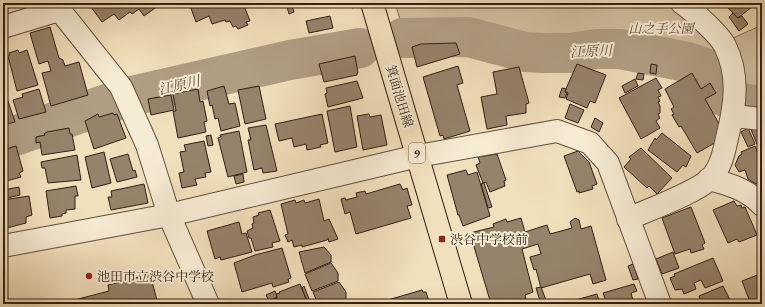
<svg xmlns="http://www.w3.org/2000/svg" width="765" height="307" font-family="'EB Garamond','Noto Serif JP',serif">
<style>
.green{fill:#d1bf9f;stroke:#826f5a}
.lines{fill:none;stroke-linecap:round;stroke-linejoin:round}
.river{stroke:#b09e83;stroke-width:40}
.building{fill:#95836b;stroke:#321f14}
.minor-casing{stroke:#624f3e;stroke-width:24}
.major-casing{stroke:#321f14;stroke-width:24}
.minor{stroke:#f6ebd3;stroke-width:22}
.major{stroke:#f1e0bc;stroke-width:22}
.poi-dot{fill:#8f2418;stroke:#f6ebd3;stroke-width:1.5}
.labels{text-anchor:middle;stroke-width:4;stroke-linejoin:round;paint-order:stroke}
.shield{fill:#f6ebd3;stroke:#6d5c4d;stroke-width:1}
.shield-label{font-size:12px;font-weight:bold;fill:#321f14}
.park-label{font-size:13px;font-style:italic;fill:#624f3e;stroke:#f6ebd3}
.street-label{font-size:13px;fill:#321f14;stroke:#f6ebd3}
.poi-label{font-size:13px;fill:#321f14;stroke:#f6ebd3;text-anchor:start}
.water-label{font-size:14px;font-style:italic;fill:#5e4b3b;stroke:#f6ebd3}
</style>
<rect width="100%" height="100%" fill="#f1e0bc"/>
<filter id="stains"><feTurbulence type="fractalNoise" baseFrequency=".005" numOctaves="4"/><feColorMatrix values="0 0 0 0 .2 0 0 0 0 .09 0 0 0 0 .02 0 0 0 .5 -.17"/></filter>
<radialGradient id="worn" r=".72"><stop offset=".6" stop-color="#630" stop-opacity="0"/><stop offset="1" stop-color="#630" stop-opacity=".3"/></radialGradient>
<!-- green -->
<g class="green">
<polygon points="395,3 671,3 709,38 718,54 726,87 715,69 700,62 619,43 575,50 542,51 463,33 405,36"/>
<polygon points="762,25 762,103 729,102 731,39"/>
</g>
<g class="lines">
<!-- river -->
<g class="river">
<polyline points="402,38 468,37 525,52 544,53 569,53 597,49 620,49 687,62 708,69 715,76 725,97 741,103 762,106"/>
<polyline points="3,140 127,97 290,60 360,48"/>
</g>
</g>
<!-- building -->
<g class="building">
<polygon points="4,3 22,3 6,9"/>
<polygon points="88,3 155,3 158,6 144,16 139,9 132,14 130,12 119,20 114,14 102,22"/>
<polygon points="189,3 243,3 250,21 246,22 248,25 238,29 236,26 233,27 230,21 226,22 225,20 212,24 209,16 196,22"/>
<polygon points="286,3 291,3 294,12 289,14"/>
<polygon points="329,3 341,3 341,4 331,7"/>
<polygon points="351,3 358,3 359,6 352,8"/>
<polygon points="723,3 757,3 738,18"/>
<polygon points="733,13 738,18 742,16 748,24 739,31 729,17"/>
<polygon points="330,16 333,28 309,33 306,21"/>
<polygon points="50,27 59,58 63,60 65,66 79,62 88,95 51,106 42,73 51,71 48,61 39,64 30,33"/>
<polygon points="456,43 460,54 417,67 412,47 421,44"/>
<polygon points="18,50 19,53 27,50 38,85 17,91 8,56 10,55 9,53"/>
<polygon points="355,56 358,73 357,73 357,75 324,82 319,64"/>
<polygon points="577,64 606,75 595,103 590,101 587,108 566,99 568,93 565,91"/>
<polygon points="651,64 657,65 656,74 650,73"/>
<polygon points="458,66 463,83 457,85 470,131 444,139 443,135 440,136 423,77"/>
<polygon points="519,67 529,103 526,104 526,113 506,116 507,125 487,129 481,97 497,94 493,72"/>
<polygon points="638,73 644,74 643,80 636,79"/>
<polygon points="692,73 701,89 710,83 716,93 705,99 722,129 718,141 697,153 681,126 679,127 672,115 674,114 671,109 674,107 665,89"/>
<polygon points="656,78 662,88 658,90 661,96 658,97 660,101 658,102 660,106 660,113 658,114 660,118 656,121 660,128 641,139 619,98"/>
<polygon points="635,79 638,86 625,93 622,86"/>
<polygon points="357,81 363,98 328,107 325,94 327,93 326,88"/>
<polygon points="224,86 229,104 235,103 240,126 221,131 218,118 215,119 212,105 210,106 207,91"/>
<polygon points="259,86 266,119 245,124 238,90"/>
<polygon points="562,88 566,89 565,92 567,93 565,98 559,97"/>
<polygon points="39,89 46,112 19,119 13,100 23,97 22,94"/>
<polygon points="198,89 200,102 203,101 207,121 204,122 206,132 178,138 173,111 176,111 173,94"/>
<polygon points="171,95 174,110 151,115 148,99"/>
<polygon points="7,98 15,122 6,124 7,127 3,129 3,99"/>
<polygon points="570,104 584,110 578,123 565,118"/>
<polygon points="350,106 357,147 335,152 327,111"/>
<polygon points="113,113 114,115 117,114 126,138 94,149 85,121 98,114 99,117"/>
<polygon points="322,114 328,143 320,145 321,147 307,150 306,144 294,147 292,138 279,141 275,124"/>
<polygon points="369,114 370,117 381,115 387,145 363,150 357,116"/>
<polygon points="595,118 603,123 599,132 591,127"/>
<polygon points="756,124 762,137 761,154 750,127"/>
<polygon points="266,125 277,171 263,173 262,168 254,170 248,140 251,140 248,128"/>
<polygon points="69,128 70,134 72,134 75,150 42,155 40,142 36,143 36,137 45,135 44,134 47,132"/>
<polygon points="748,128 755,144 748,147 741,132"/>
<polygon points="239,131 247,172 228,177 218,138 221,137 220,135"/>
<polygon points="662,133 691,156 686,167 683,165 677,172 648,150 655,138 656,140"/>
<polygon points="211,135 213,145 208,146 206,136"/>
<polygon points="204,141 211,172 205,173 206,177 195,179 197,185 182,188 179,173 184,172 180,152 186,151 184,145"/>
<polygon points="16,146 23,171 19,173 21,177 3,182 3,150"/>
<polygon points="755,146 760,158 762,158 762,181 756,184 748,179 745,170 739,172 735,165 739,156 742,154 741,152"/>
<polygon points="641,148 672,178 657,194 649,186 647,188 624,167 631,159 629,157"/>
<polygon points="578,151 589,162 597,184 592,186 593,189 579,193 579,191 577,192 564,156"/>
<polygon points="104,152 111,183 92,188 85,157"/>
<polygon points="128,154 133,171 135,170 137,177 117,182 110,159"/>
<polygon points="497,154 506,180 504,181 505,186 490,192 486,182 483,183 476,165 480,163 478,157"/>
<polygon points="77,155 81,180 48,183 45,168 42,168 41,162"/>
<polygon points="466,170 468,175 477,172 490,216 463,226 459,215 458,215 447,175"/>
<polygon points="243,174 244,182 236,184 234,176"/>
<polygon points="484,183 492,207 488,208 481,184"/>
<polygon points="144,184 148,203 111,210 108,197 112,197 111,191"/>
<polygon points="400,184 403,190 407,188 412,205 407,206 411,218 356,234 350,212 345,214 341,199 345,198 346,200 357,197 356,193 365,191 366,194"/>
<polygon points="76,186 78,196 75,196 75,209 66,210 66,213 62,214 62,216 50,218 46,191"/>
<polygon points="19,187 20,195 3,199 3,190"/>
<polygon points="29,196 32,215 26,217 26,223 3,229 3,200"/>
<polygon points="319,199 324,221 329,219 338,239 329,242 328,238 327,240 302,247 302,245 294,247 292,240 288,242 285,235 288,234 281,204 295,200 296,203 304,200 305,203"/>
<polygon points="734,201 737,206 741,205 742,208 745,207 757,235 739,242 737,239 728,243 713,210"/>
<polygon points="691,207 705,243 702,245 704,249 691,253 690,249 675,254 662,218"/>
<polygon points="270,210 280,241 272,243 273,247 255,251 251,238 249,238 247,231 253,228 252,224 254,223 253,217 259,215 258,213"/>
<polygon points="521,218 525,232 547,225 550,234 572,228 570,222 575,218 579,220 581,229 591,226 606,280 593,284 590,274 541,288 536,269 534,270 530,257 541,254 538,244 522,249 533,292 525,295 526,299 509,304 491,304 470,233 494,227 493,224 506,219 507,222"/>
<polygon points="239,222 242,234 246,233 252,252 221,260 220,257 215,259 207,231"/>
<polygon points="324,247 331,255 331,262 305,273 299,252"/>
<polygon points="282,248 291,278 288,279 289,282 273,287 272,283 242,292 234,263 255,255"/>
<polygon points="673,252 679,268 662,274 656,259"/>
<polygon points="713,258 723,281 705,288 701,280 694,283 696,289 684,294 682,289 675,290 670,278 675,276 674,274"/>
<polygon points="331,263 338,273 338,281 312,291 305,274"/>
<polygon points="633,264 638,279 633,280 628,266"/>
<polygon points="762,271 762,298 750,302 742,281 760,274 759,272"/>
<polygon points="150,274 158,304 59,304 109,291 108,285"/>
<polygon points="339,282 346,292 346,299 334,304 318,304 313,292"/>
<polygon points="300,284 308,304 275,304 274,299 277,298 276,294 280,293 279,292"/>
<polygon points="634,284 637,291 631,293 634,304 607,304 603,293"/>
<polygon points="304,286 311,304 308,304 302,288"/>
<polygon points="723,286 732,304 702,304 699,296"/>
<polygon points="541,287 547,303 542,304 541,304 536,288"/>
<polygon points="422,290 423,292 426,292 429,302 426,304 382,304 381,302"/>
<polygon points="275,291 277,297 269,301 266,295"/>
<polygon points="597,294 600,304 573,304 572,301"/>
<polygon points="346,300 349,304 337,304"/>
</g>
<g class="lines">
<defs>
<g id="minor">
<polyline points="54,3 121,87 147,145 169,215 208,304"/>
<polyline points="3,27 59,10"/>
<polyline points="733,116 762,119"/>
<path d="M709 179C729 184 748 190 762 205"/>
<path d="M628 219C648 210 695 193 710 179 721 168 724 152 727 138 735 107 740 76 725 46 720 35 692 10 682 3"/>
<polyline points="3,246 169,215 418,156 557,131 590,143 608,163 660,304"/>
</g>
<polyline id="major" points="372,3 461,304"/>
</defs>
<!-- minor casing -->
<use href="#minor" class="minor-casing"/>
<!-- major casing -->
<use href="#major" class="major-casing"/>
<!-- minor -->
<use href="#minor" class="minor"/>
<!-- major -->
<use href="#major" class="major"/>
</g>
<!-- markers -->
<g class="poi-dot">
<rect x="438" y="235" width="8" height="8" rx="2"/>
<circle cx="89" cy="276" r="4"/>
</g>
<g class="labels">
<!-- shield labels -->
<rect class="shield" x="409" y="143" width="16" height="20" rx="3"/>
<g class="shield-label">
<text x="417" y="157">9</text>
</g>
<!-- park labels -->
<g class="park-label">
<text x="661" y="33">山之手公園</text>
</g>
<!-- street labels -->
<g class="street-label">
<text transform="translate(400 96) rotate(73)" y="5">箕面池田線</text>
</g>
<!-- poi labels -->
<g class="poi-label">
<text x="450" y="244">渋谷中学校前</text>
<text x="97" y="281">池田市立渋谷中学校</text>
</g>
<!-- water labels -->
<g class="water-label">
<text transform="translate(591 51) rotate(-3)" y="5">江原川</text>
<text transform="translate(179 85) rotate(-13)" y="5">江原川</text>
</g>
</g>
<!-- margin -->
<rect width="765" height="307" fill="none" stroke="#f1e0bc" stroke-width="16"/>
<rect x="4" y="4" width="757" height="299" fill="none" stroke="#321f14" stroke-width="2"/>
<rect x="8" y="8" width="749" height="291" fill="none" stroke="#321f14"/>
<rect width="100%" height="100%" filter="url(#stains)"/>
<rect width="100%" height="100%" fill="url(#worn)"/>
</svg>
